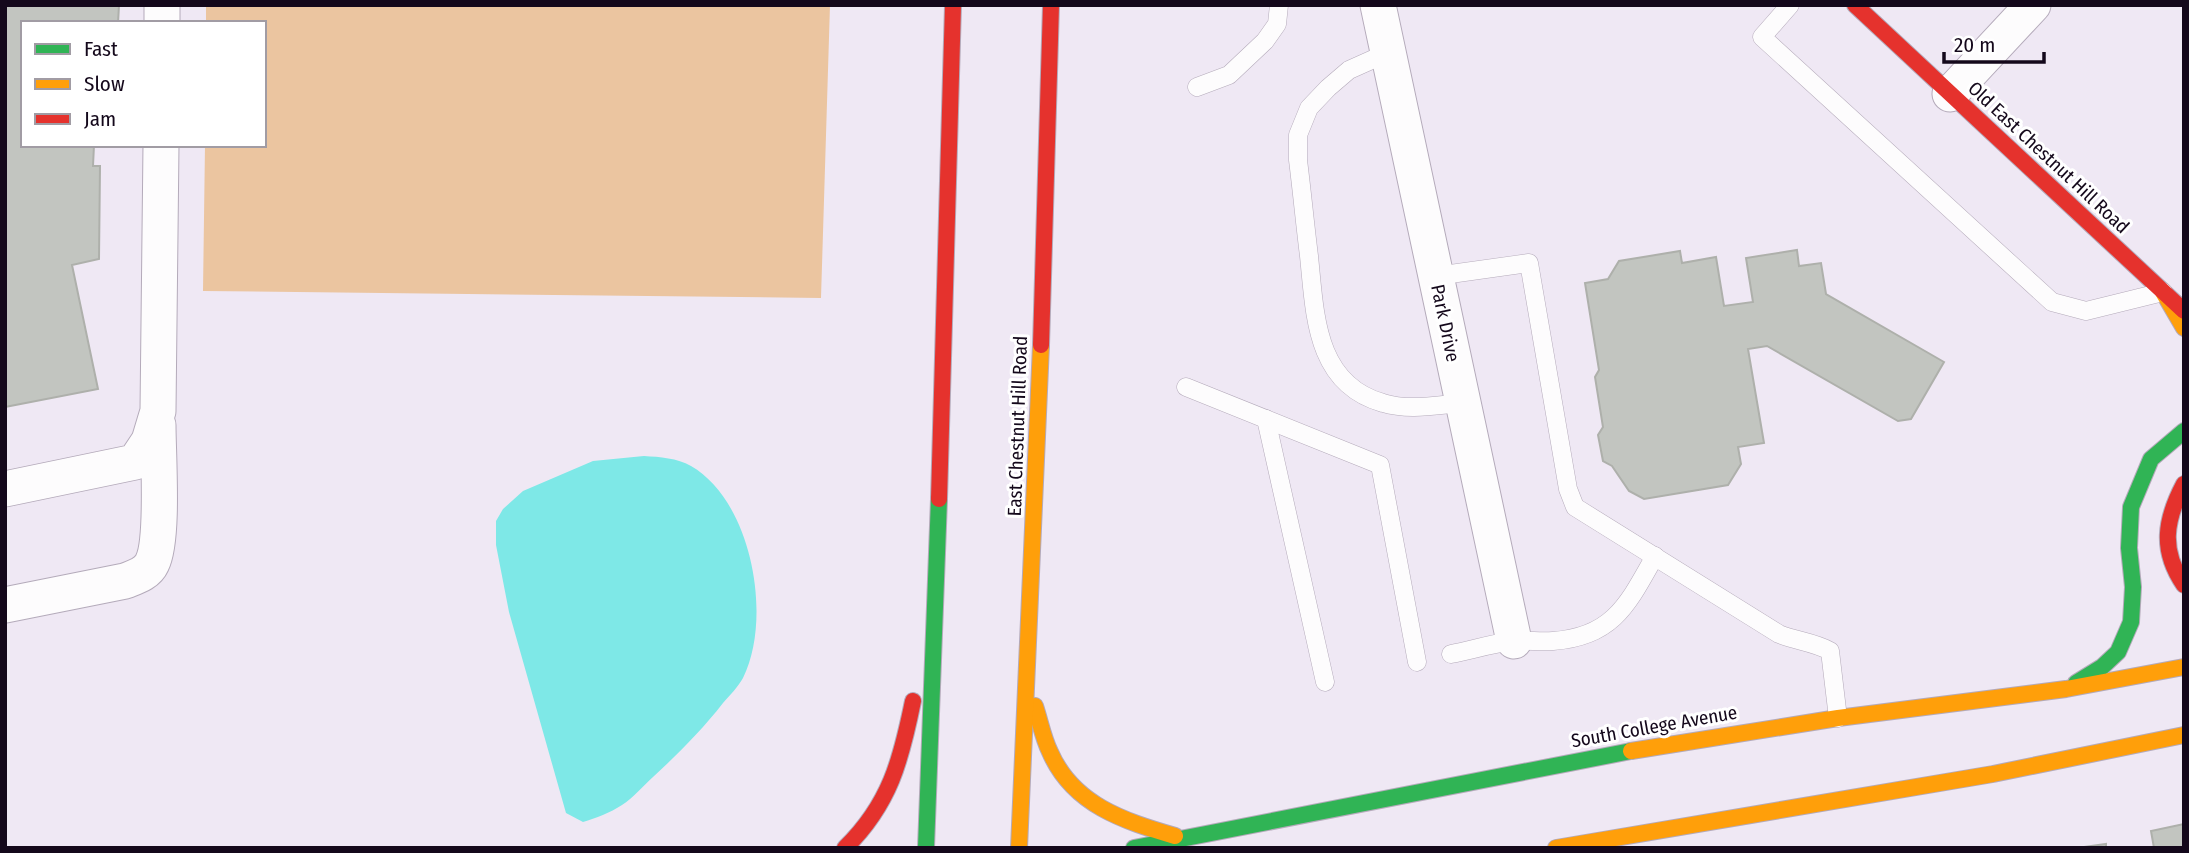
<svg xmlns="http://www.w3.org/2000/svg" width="2189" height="853" font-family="'Fira Sans Condensed',sans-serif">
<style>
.green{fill:#ebc5a0}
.water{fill:#7ee8e7}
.building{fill:#c2c5c0;stroke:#aeb0ab;stroke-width:2}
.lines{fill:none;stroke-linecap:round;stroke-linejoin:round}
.lane-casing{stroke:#b4aaba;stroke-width:19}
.street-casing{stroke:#b4aaba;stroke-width:37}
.fast-casing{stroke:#b4aaba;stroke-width:18}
.slow-casing{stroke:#b4aaba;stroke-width:18}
.jam-casing{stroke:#b4aaba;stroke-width:18}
.lane{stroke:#fdfcfd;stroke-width:18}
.street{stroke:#fdfcfd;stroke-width:35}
.fast{stroke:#30b455;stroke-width:16}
.slow{stroke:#ff9f0a;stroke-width:16}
.jam{stroke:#e5322d;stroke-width:16}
.labels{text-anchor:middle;stroke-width:6;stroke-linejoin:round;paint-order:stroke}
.street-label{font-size:19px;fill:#14081b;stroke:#fff}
</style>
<rect width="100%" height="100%" fill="#efe8f4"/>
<!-- green -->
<polygon class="green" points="206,5 830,5 821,298 203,291 205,145 264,145 264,23 206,23"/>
<!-- water -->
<path class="water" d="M644 456C660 457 677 458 691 466 752 501 773 618 743 678 738 687 730 695 723 703 702 730 678 754 653 777 643 786 633 798 622 805 610 813 596 818 583 822L566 813 509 612 496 545V521L503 509 523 491 593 461Z"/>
<!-- building -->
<g class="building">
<polygon points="5,5 119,5 118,23 23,23 23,145 94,145 93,166 100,166 99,259 72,265 98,389 5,407"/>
<polygon points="1797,250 1799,266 1821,263 1826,294 1944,362 1911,419 1898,421 1767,346 1748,349 1764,443 1738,447 1741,464 1728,485 1644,499 1629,491 1612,466 1603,461 1598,435 1603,427 1595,377 1599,370 1585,283 1608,279 1619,261 1680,251 1682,263 1716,257 1724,306 1753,302 1746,258"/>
<polygon points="2184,824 2184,848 2154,848 2151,831"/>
<polygon points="2106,844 2106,848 2077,848"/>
</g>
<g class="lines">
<defs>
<g id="lane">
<polyline points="1790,5 1762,37 2052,302 2086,311 2163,292"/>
<path d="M1387 53 1349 70 1328 88 1309 108 1298 135V160C1302 192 1305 224 1309 256 1315 314 1315 384 1383 403 1409 411 1437 405 1463 403"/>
<polyline points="1197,87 1229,75 1265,41 1277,24 1279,5"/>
<path d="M1436 276 1529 263 1568 489 1575 507 1779 634C1796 641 1814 642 1830 651L1838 718"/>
<polyline points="1186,387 1380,465 1417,662"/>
<polyline points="1266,419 1325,682"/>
<path d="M1451 654C1472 650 1493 643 1514 641 1527 640 1540 642 1553 641 1613 637 1628 604 1655 556"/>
</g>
<g id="street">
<polyline points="1378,5 1514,641"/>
<polyline points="162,23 162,5"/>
<polyline points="1950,94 2033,5"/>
<polyline points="5,489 135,462 149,441 158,411 161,145"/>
<path d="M5 605 125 581C135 577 147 574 152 563 164 540 158 454 158 425"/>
</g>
<g id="fast">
<polyline points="2076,683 2102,667 2118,652 2131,622 2133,587 2129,548 2131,507 2151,459 2184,431"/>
<polyline points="926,848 939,499"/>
<polyline points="1134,848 1631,751"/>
</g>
<g id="slow">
<polyline points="2163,292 2184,328"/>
<path d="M1035 706C1040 721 1043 738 1050 752 1073 805 1124 821 1175 836"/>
<polyline points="1631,751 1838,718 2066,689 2184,667"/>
<polyline points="1019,848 1041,345"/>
<polyline points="1556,848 1993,774 2184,735"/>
</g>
<g id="jam">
<polyline points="1855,5 2184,311"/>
<polyline points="1041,345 1051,5"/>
<path d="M2184 484C2165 520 2160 550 2184 585"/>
<polyline points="939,499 953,5"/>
<path d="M845 848C890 804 901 760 913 701"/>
</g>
</defs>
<!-- lane casing -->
<use href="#lane" class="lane-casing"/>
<!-- street casing -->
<use href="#street" class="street-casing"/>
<!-- fast casing -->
<use href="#fast" class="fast-casing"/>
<!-- slow casing -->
<use href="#slow" class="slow-casing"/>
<!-- jam casing -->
<use href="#jam" class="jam-casing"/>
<!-- lane -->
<use href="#lane" class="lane"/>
<!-- street -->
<use href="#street" class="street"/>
<!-- fast -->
<use href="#fast" class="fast"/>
<!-- slow -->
<use href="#slow" class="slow"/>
<!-- jam -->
<use href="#jam" class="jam"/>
</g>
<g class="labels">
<!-- street labels -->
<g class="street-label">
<text transform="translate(2049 157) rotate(43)" y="7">Old East Chestnut Hill Road</text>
<text transform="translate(1446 323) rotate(78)" y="7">Park Drive</text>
<text transform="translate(1017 426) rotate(-88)" y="7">East Chestnut Hill Road</text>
<text transform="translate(1654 726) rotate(-10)" y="7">South College Avenue</text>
</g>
</g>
<!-- border -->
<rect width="2189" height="853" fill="none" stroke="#14081b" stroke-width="14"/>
<!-- legend -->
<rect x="21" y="21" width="245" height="126" fill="#ffffff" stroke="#a19ca4" stroke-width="2"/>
<rect x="35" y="44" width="35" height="10" fill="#30b455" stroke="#a19ca4" stroke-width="2"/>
<text x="84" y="56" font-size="21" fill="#14081b">Fast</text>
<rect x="35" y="79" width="35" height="10" fill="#ff9f0a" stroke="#a19ca4" stroke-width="2"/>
<text x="84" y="91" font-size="21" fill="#14081b">Slow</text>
<rect x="35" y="114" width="35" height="10" fill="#e5322d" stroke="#a19ca4" stroke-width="2"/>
<text x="84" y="126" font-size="21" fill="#14081b">Jam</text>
<!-- scale -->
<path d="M1944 52v10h100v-10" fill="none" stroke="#14081b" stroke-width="3.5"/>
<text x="1954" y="52" font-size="21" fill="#14081b" stroke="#ffffff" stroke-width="5" paint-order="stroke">20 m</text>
</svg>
